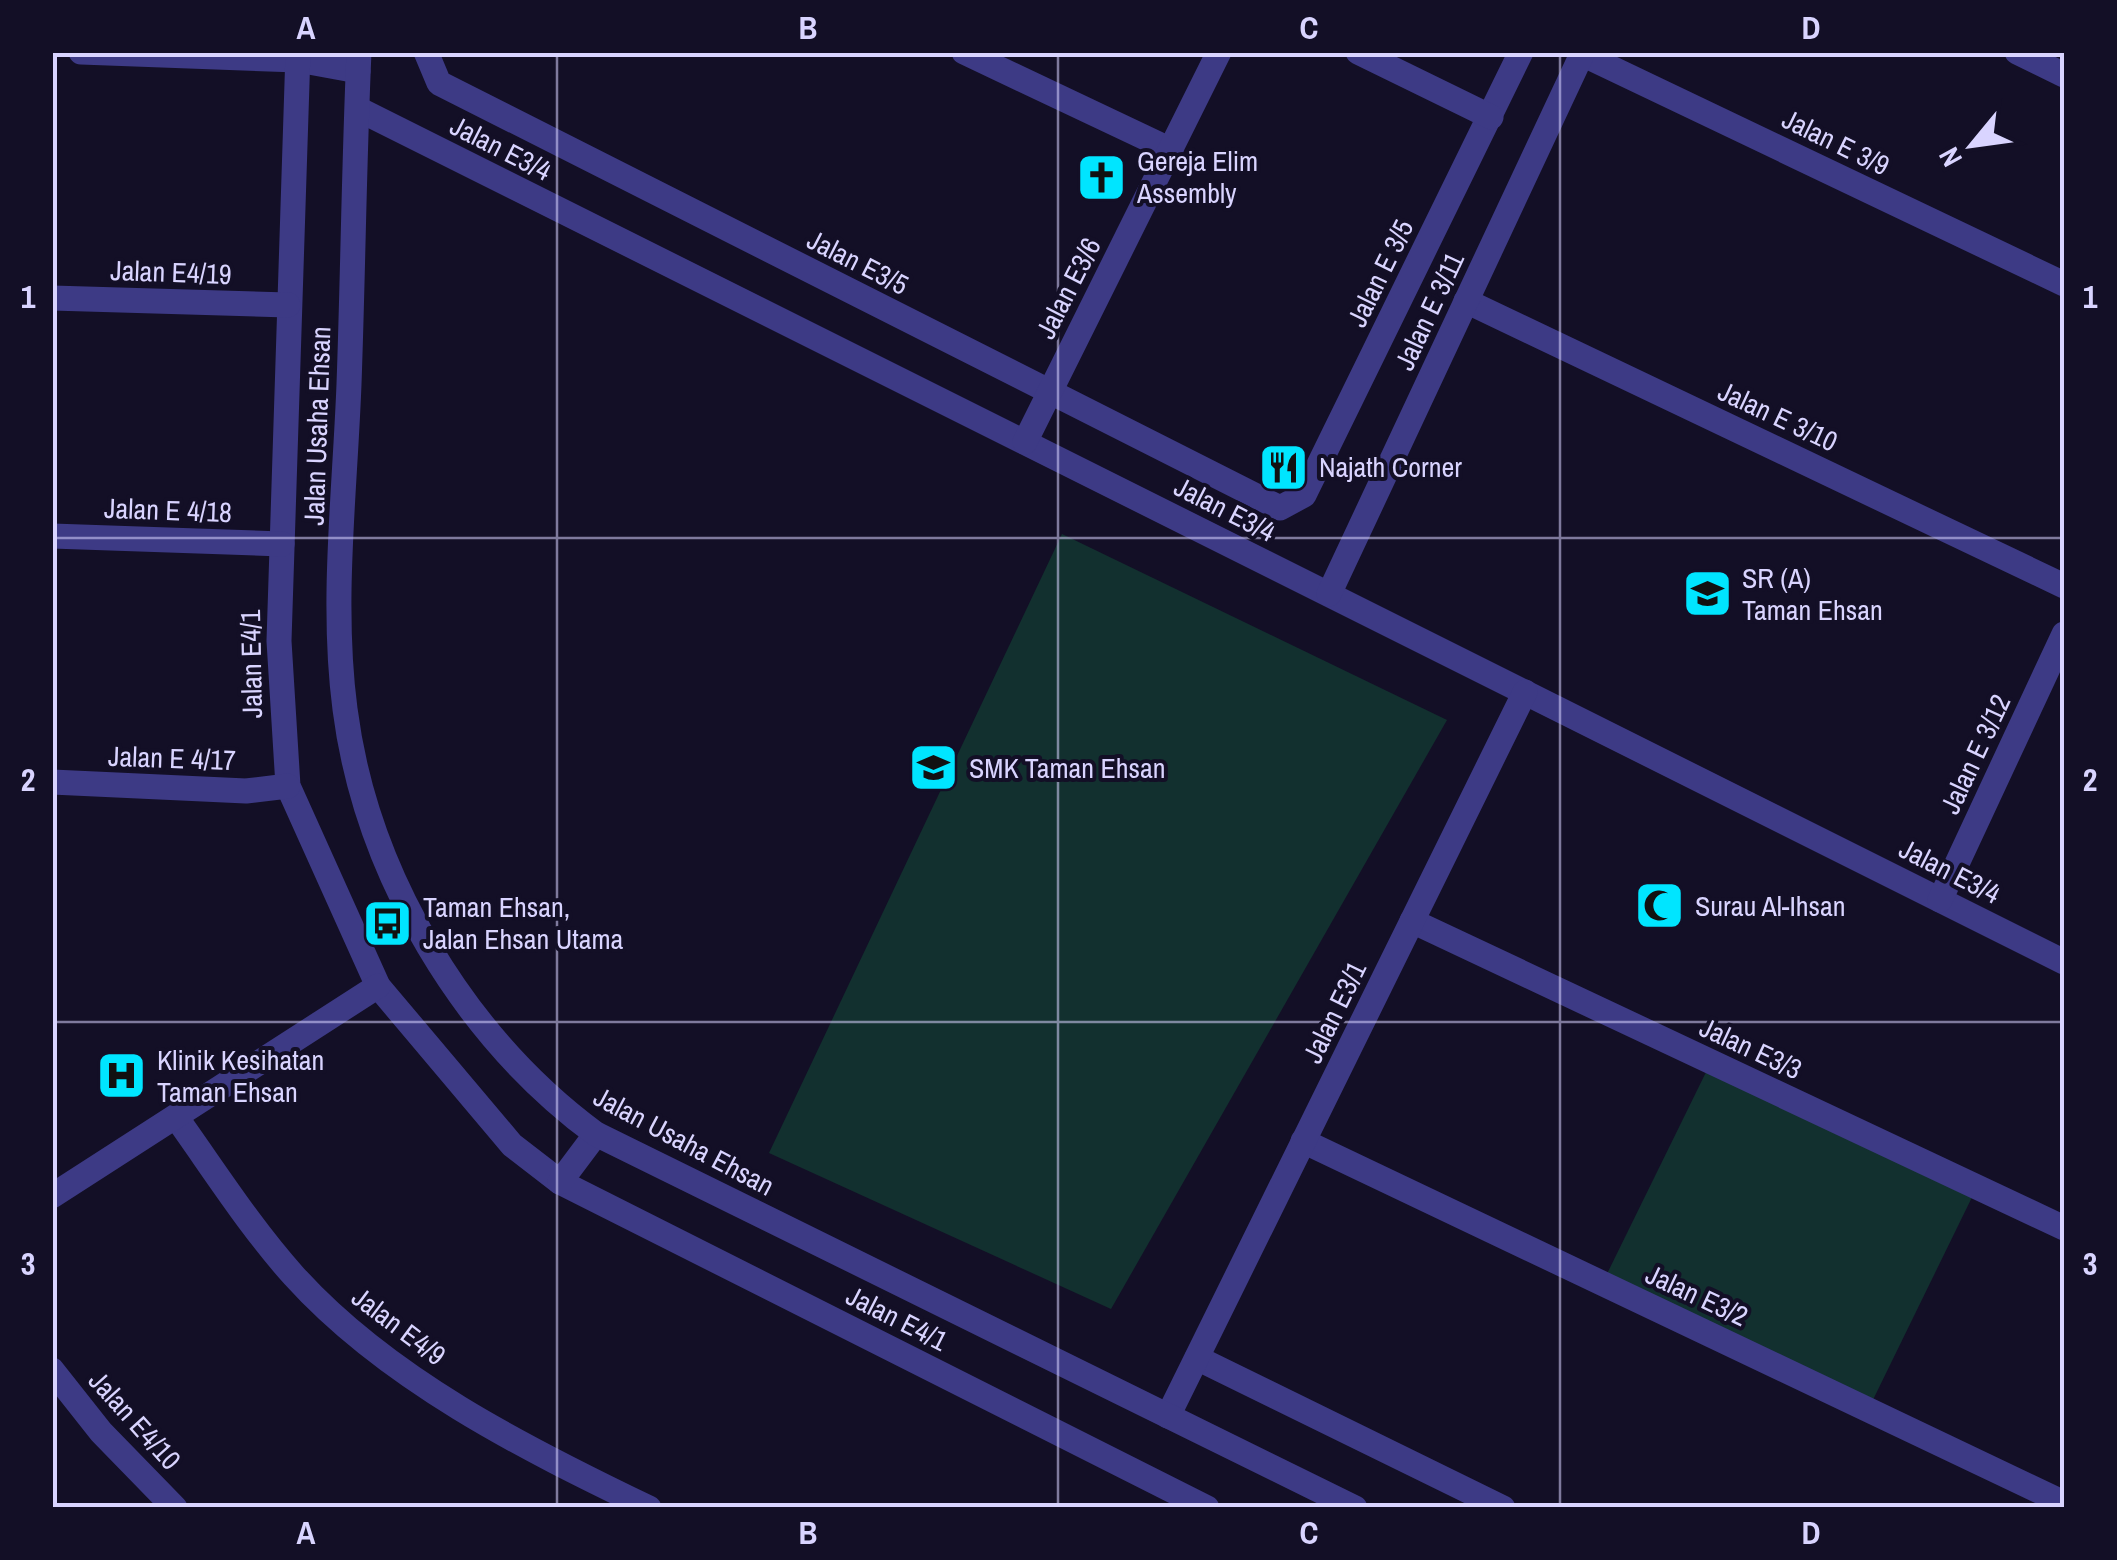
<svg xmlns="http://www.w3.org/2000/svg" width="2117" height="1560" font-family="'Archivo Narrow',sans-serif">
<style>
.green{fill:#12302f}
.lines{fill:none;stroke-linecap:round;stroke-linejoin:round}
.minor{stroke:#3d3a85;stroke-width:25}
.tertiary{stroke:#3d3a85;stroke-width:25}
.grid{fill:none;stroke:#d9d4ff;stroke-width:2.5;stroke-opacity:0.55}
.labels{text-anchor:middle;stroke-width:8;stroke-linejoin:round;paint-order:stroke}
.street-label{font-size:28px;fill:#d9d4ff;stroke:#130f26}
.poi-label{font-size:28px;fill:#d9d4ff;stroke:#130f26;text-anchor:start}
.neatline{fill:none;stroke:#d9d4ff;stroke-width:4}
.grid-label{font-size:32px;text-anchor:middle;font-weight:bold;fill:#d9d4ff}
</style>
<rect width="100%" height="100%" fill="#130f26"/>
<!-- green -->
<g class="green">
<polygon points="1062,534 1447,720 1111,1309 769,1153"/>
<polygon points="1711,1062 1977,1187 1868,1410 1602,1284"/>
</g>
<g class="lines">
<!-- minor -->
<g class="minor">
<polyline points="81,52 298,60 358,71"/>
<polyline points="298,52 279,641 288,786 378,986 512,1145 560,1182 1207,1508"/>
<polyline points="426,52 439,83 1280,508 1304,495 1521,52"/>
<polyline points="964,52 1171,150"/>
<polyline points="1358,52 1491,117"/>
<polyline points="2017,52 2064,75"/>
<polyline points="1582,54 2064,284"/>
<path d="M360 110C926 399 1496 679 2064 962"/>
<polyline points="52,298 288,305"/>
<polyline points="1466,301 2064,586"/>
<polyline points="1025,442 1219,52"/>
<polyline points="52,536 282,544"/>
<polyline points="1329,594 1583,52"/>
<polyline points="52,782 246,791 288,786"/>
<polyline points="1940,900 2064,634"/>
<polyline points="1412,921 2064,1228"/>
<path d="M176 1117C214 1170 250 1227 294 1276 387 1379 524 1448 649 1508"/>
<polyline points="1303,1141 2064,1503"/>
<polyline points="560,1182 596,1134"/>
<polyline points="52,1196 378,986"/>
<polyline points="1197,1358 1503,1508"/>
<polyline points="52,1370 101,1432 175,1508"/>
<polyline points="1168,1416 1525,692"/>
</g>
<!-- tertiary -->
<path class="tertiary" d="M359 52C354 163 353 274 349 384 345 491 331 603 345 709 366 873 463 1036 596 1134L1355 1508"/>
</g>
<!-- grid -->
<path class="grid" d="M557 52V1508M1058 52V1508M1560 52V1508M52 538H2064M52 1022H2064"/>
<!-- icons -->
<defs>
<symbol id="church-square" viewBox="-11 -11 22 22"><rect x="-9" y="-9" width="18" height="18" rx="4" fill="#00e5ff" stroke="#130f26"/><path d="M-1.2-6h2.4v3.5h3.3v2.4h-3.3V6h-2.4V-.1h-3.3v-2.4h3.3Z" fill="#111"/></symbol>
<symbol id="restaurant-square" viewBox="-11 -11 22 22"><rect x="-9" y="-9" width="18" height="18" rx="4" fill="#00e5ff" stroke="#130f26"/><path d="M-5-6h1v4h1v-4h1v4h1v-4h1v5L-1.5 .5V6h-2V.5L-5-1ZM5-6V6H3V1.5H1.5Q1.5-4 5-6Z" fill="#111"/></symbol>
<symbol id="school-square" viewBox="-11 -11 22 22"><rect x="-9" y="-9" width="18" height="18" rx="4" fill="#00e5ff" stroke="#130f26"/><path d="M0-5L7-2L0 1L-7-2ZM-4 1L0 2.5L4 1V4Q0 6-4 4Z" fill="#111"/></symbol>
<symbol id="mosque-square" viewBox="-11 -11 22 22"><rect x="-9" y="-9" width="18" height="18" rx="4" fill="#00e5ff" stroke="#130f26"/><path d="M3.5-4.9A6 6 0 1 0 3.5 4.9A5 5 0 1 1 3.5-4.9Z" fill="#111"/></symbol>
<symbol id="bus-square" viewBox="-11 -11 22 22"><rect x="-9" y="-9" width="18" height="18" rx="4" fill="#00e5ff" stroke="#130f26"/><path d="M-5-6H5V4H4V6H2V4H-2V6H-4V4H-5ZM-3.5-4V0h7V-4ZM-3.5 1.2v1.5H-2V1.2ZM2 1.2v1.5H3.5V1.2Z" fill="#111"/></symbol>
<symbol id="hospital-square" viewBox="-11 -11 22 22"><rect x="-9" y="-9" width="18" height="18" rx="4" fill="#00e5ff" stroke="#130f26"/><path d="M-5-5h3v3.5h4V-5h3V5h-3V1.5h-4V5h-3Z" fill="#111"/></symbol>
</defs>
<g fill-rule="evenodd">
<use href="#church-square" x="1074" y="150" width="55" height="55"/>
<use href="#restaurant-square" x="1256" y="440" width="55" height="55"/>
<use href="#school-square" x="1680" y="566" width="55" height="55"/>
<use href="#school-square" x="906" y="740" width="55" height="55"/>
<use href="#mosque-square" x="1632" y="878" width="55" height="55"/>
<use href="#bus-square" x="360" y="896" width="55" height="55"/>
<use href="#hospital-square" x="94" y="1048" width="55" height="55"/>
</g>
<g class="labels">
<!-- street labels -->
<g class="street-label">
<text transform="translate(1836 142) rotate(26)" y="10">Jalan E 3/9</text>
<text transform="translate(501 148) rotate(27)" y="10">Jalan E3/4</text>
<text transform="translate(858 262) rotate(27)" y="10">Jalan E3/5</text>
<text transform="translate(171 272) rotate(2)" y="10">Jalan E4/19</text>
<text transform="translate(1380 273) rotate(-64)" y="10">Jalan E 3/5</text>
<text transform="translate(1068 288) rotate(-63)" y="10">Jalan E3/6</text>
<text transform="translate(1429 311) rotate(-65)" y="10">Jalan E 3/11</text>
<text transform="translate(1778 416) rotate(25)" y="10">Jalan E 3/10</text>
<text transform="translate(317 426) rotate(-88)" y="10">Jalan Usaha Ehsan</text>
<text transform="translate(1225 509) rotate(27)" y="10">Jalan E3/4</text>
<text transform="translate(168 510) rotate(2)" y="10">Jalan E 4/18</text>
<text transform="translate(251 664) rotate(-91)" y="10">Jalan E4/1</text>
<text transform="translate(1975 754) rotate(-65)" y="10">Jalan E 3/12</text>
<text transform="translate(172 758) rotate(2)" y="10">Jalan E 4/17</text>
<text transform="translate(1950 871) rotate(27)" y="10">Jalan E3/4</text>
<text transform="translate(1334 1012) rotate(-64)" y="10">Jalan E3/1</text>
<text transform="translate(1751 1048) rotate(25)" y="10">Jalan E3/3</text>
<text transform="translate(684 1141) rotate(28)" y="10">Jalan Usaha Ehsan</text>
<text transform="translate(1697 1295) rotate(25)" y="10">Jalan E3/2</text>
<text transform="translate(897 1318) rotate(27)" y="10">Jalan E4/1</text>
<text transform="translate(399 1326) rotate(37)" y="10">Jalan E4/9</text>
<text transform="translate(135 1420) rotate(48)" y="10">Jalan E4/10</text>
</g>
<!-- poi labels -->
<g class="poi-label">
<text x="1137" y="171">Gereja Elim<tspan x="1137" dy="32">Assembly</tspan></text>
<text x="1319" y="477">Najath Corner</text>
<text x="1742" y="588">SR (A)<tspan x="1742" dy="32">Taman Ehsan</tspan></text>
<text x="969" y="778">SMK Taman Ehsan</text>
<text x="1695" y="916">Surau Al-Ihsan</text>
<text x="423" y="917">Taman Ehsan,<tspan x="423" dy="32">Jalan Ehsan Utama</tspan></text>
<text x="157" y="1070">Klinik Kesihatan<tspan x="157" dy="32">Taman Ehsan</tspan></text>
</g>
</g>
<!-- border -->
<rect width="2117" height="1560" fill="none" stroke="#130f26" stroke-width="110"/>
<!-- north arrow -->
<g transform="translate(1972 145) rotate(241)" stroke="#130f26" stroke-width="8" paint-order="stroke">
<path d="M0-8L18 38L0 25L-18 38Z" fill="#d9d4ff"/>
<text y="-15" font-size="28" font-weight="bold" text-anchor="middle" fill="#d9d4ff">N</text>
</g>
<rect x="55" y="55" width="2007" height="1450" class="neatline"/>
<g class="grid-label">
<text x="306" y="39">A</text>
<text x="808" y="39">B</text>
<text x="1309" y="39">C</text>
<text x="1811" y="39">D</text>
<text x="28" y="308">1</text>
<text x="2090" y="308">1</text>
<text x="28" y="791">2</text>
<text x="2090" y="791">2</text>
<text x="28" y="1275">3</text>
<text x="2090" y="1275">3</text>
<text x="306" y="1544">A</text>
<text x="808" y="1544">B</text>
<text x="1309" y="1544">C</text>
<text x="1811" y="1544">D</text>
</g>
</svg>
